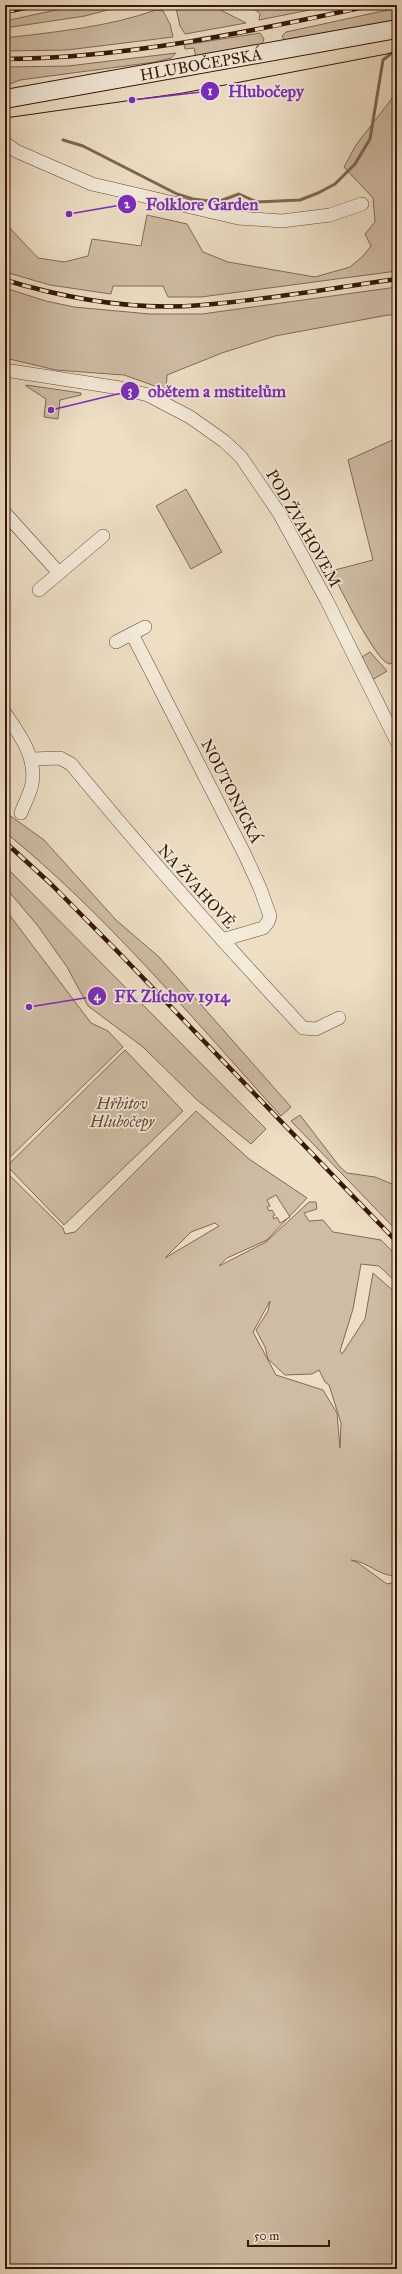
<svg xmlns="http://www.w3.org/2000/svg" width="402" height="2274" font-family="'IM FELL Great Primer',serif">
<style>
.green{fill:#cebca4;stroke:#836956;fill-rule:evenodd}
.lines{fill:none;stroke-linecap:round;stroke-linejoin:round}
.stream{stroke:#7f6552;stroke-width:3}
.street-casing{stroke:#654837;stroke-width:14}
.secondary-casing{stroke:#381608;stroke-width:20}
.street{stroke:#f3ead9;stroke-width:13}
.secondary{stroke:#f3ead9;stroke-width:18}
.tram{stroke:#381608;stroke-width:1}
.rail-casing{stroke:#381608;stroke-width:4.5}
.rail{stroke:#f3ead9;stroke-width:3;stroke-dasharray:9;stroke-linecap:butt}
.labels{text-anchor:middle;stroke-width:3.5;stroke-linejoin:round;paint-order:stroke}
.street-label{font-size:16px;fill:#381608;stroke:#f3ead9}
.park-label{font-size:16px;font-style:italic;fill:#654837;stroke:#f3ead9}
.leader{fill:none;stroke:#7b2cbf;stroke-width:1.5}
.callout-dot{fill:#7b2cbf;stroke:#f3ead9;stroke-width:1.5}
.mark-label{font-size:12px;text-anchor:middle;font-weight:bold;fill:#fff}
.callout-label{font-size:17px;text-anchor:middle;font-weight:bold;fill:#7b2cbf;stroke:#f3ead9;stroke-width:3.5;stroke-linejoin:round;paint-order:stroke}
</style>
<rect width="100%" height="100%" fill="#eddec4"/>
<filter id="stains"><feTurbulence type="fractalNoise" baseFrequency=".005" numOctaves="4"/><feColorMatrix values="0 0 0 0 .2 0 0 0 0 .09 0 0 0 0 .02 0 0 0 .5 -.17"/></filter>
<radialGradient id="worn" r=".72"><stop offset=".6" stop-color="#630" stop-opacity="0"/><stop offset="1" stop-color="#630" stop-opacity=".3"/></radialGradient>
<!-- green -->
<g class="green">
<polygon points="79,5 126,5 85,16 5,28 5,21"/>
<polygon points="182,5 211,5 246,23 185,34 180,26 176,8"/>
<polygon points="246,5 335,5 259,20 260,13"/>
<polygon points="397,8 397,22 286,43 282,36 286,32"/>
<path d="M156 10 163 11 170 24 173 37 67 50 5 51V38C55 32 108 27 156 10Z"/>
<polygon points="260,33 264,39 262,44 196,58 194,48 185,49 184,45"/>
<polygon points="176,53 171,58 155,62 20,80 5,86 5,67 68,66"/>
<polygon points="397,92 397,271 201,297 168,297 163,286 113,286 111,294 50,285 5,272 5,223 38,258 64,262 88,256 92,239 141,246 147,215 187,224 203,252 228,262 315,277 350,267 363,256 371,246 365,234 375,222 373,198 344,167 356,145"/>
<polygon points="397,287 397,315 388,315 275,336 222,353 167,375 166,390 124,375 56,370 5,358 5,288 46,301 74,307 150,314 202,314"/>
<polygon points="26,385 81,393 81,395 60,400 58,419 44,417 46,399 26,386"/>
<path d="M397 438V662L389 664C375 660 340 587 331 571L373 560 348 460Z"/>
<polygon points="186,489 222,552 191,569 156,506"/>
<polygon points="370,652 387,671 372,680 357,660"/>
<path d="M5 812 44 840 116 920 159 957 291 1107 281 1116C193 1019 107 915 5 832Z"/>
<polygon points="5,866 266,1129 251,1144 196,1099 143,1047 88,1006 67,967 38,926 5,887"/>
<polygon points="5,909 91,1023 108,1031 123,1047 5,1162"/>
<polygon points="125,1050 183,1111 64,1225 7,1166"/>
<path d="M196 1111 249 1159 307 1198 267 1240 227 1258 219 1266 266 1242 309 1202H316L317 1209 304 1213 309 1221 323 1220 333 1232 381 1240 397 1256V1283L379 1266 361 1264 353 1309 340 1351 342 1354 365 1319 373 1273 397 1294V1576C380 1577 367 1561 351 1560L358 1563 387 1584 397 1582V2269H5V1417H7L5 1416V1171L63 1228 65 1234 75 1232ZM276 1195 290 1217 280 1223 277 1217 274 1219 273 1216 275 1215 272 1210 269 1211 267 1207 270 1206 267 1200ZM215 1223 219 1226 165 1258 191 1232ZM270 1301 268 1311 256 1330 265 1347 268 1359 285 1375 312 1374 319 1370 325 1382 329 1385 341 1423 340 1448 337 1413 323 1390 276 1375 253 1332Z"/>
<polygon points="300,1115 340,1167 347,1173 375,1177 397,1186 397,1231 291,1121"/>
</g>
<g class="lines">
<!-- stream -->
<polyline class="stream" points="63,140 83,146 177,194 193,199 217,202 239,194 257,202 300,200 318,193 335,184 355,164 370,139 383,60 397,49"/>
<defs>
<g id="street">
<polyline points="5,143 16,151 92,184 238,218 282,221 330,215 362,204"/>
<polyline points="5,370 120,388 148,395 190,417 224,441 241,457 279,513 327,601 397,742"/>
<polyline points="5,513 59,573"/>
<polyline points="39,590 103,536"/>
<polyline points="132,634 245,855 260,888 270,916 268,922 263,928 222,940"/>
<polyline points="116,642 145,627"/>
<path d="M5 713C19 734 37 757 32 784 30 794 24 804 21 813"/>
<path d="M32 759 60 758 71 764C146 855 223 942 303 1028L316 1029 339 1018"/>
</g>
<g id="secondary">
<path id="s1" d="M5 99 397 29"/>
</g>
</defs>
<!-- street casing -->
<use href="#street" class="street-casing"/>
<!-- secondary casing -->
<use href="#secondary" class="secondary-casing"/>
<!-- street -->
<use href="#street" class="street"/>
<!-- secondary -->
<use href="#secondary" class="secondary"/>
<!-- tram -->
<polyline class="tram" points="5,118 183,93 397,52"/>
<defs>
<g id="rail">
<polyline points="5,5 6,5"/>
<polyline points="5,12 40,5"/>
<path d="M5 59C130 58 252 31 374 5"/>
<path d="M5 280C68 299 135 311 202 305 266 300 333 288 397 279"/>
<polyline points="5,842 51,884 122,956 397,1242"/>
</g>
</defs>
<!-- rail casing -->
<use href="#rail" class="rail-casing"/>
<!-- rail -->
<use href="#rail" class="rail"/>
</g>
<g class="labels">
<!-- street labels -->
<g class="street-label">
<text dy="6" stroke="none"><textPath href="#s1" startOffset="199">HLUBOČEPSKÁ</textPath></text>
<text transform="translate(304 528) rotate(60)" y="6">POD ŽVAHOVEM</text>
<text transform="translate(232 791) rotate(63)" y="6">NOUTONICKÁ</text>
<text transform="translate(197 886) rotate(48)" y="6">NA ŽVAHOVĚ</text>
</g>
<!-- park labels -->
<g class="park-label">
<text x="122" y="1109">Hřbitov<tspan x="122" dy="18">Hlubočepy</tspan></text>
</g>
</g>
<!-- callouts -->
<path class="leader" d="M132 100L210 91M69 214L127 204M51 410L130 391M29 1007L97 996"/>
<g class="callout-dot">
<circle cx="132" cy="100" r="4"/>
<circle cx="69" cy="214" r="4"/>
<circle cx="51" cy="410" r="4"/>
<circle cx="29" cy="1007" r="4"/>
<circle cx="210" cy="91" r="10"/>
<circle cx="127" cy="204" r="10"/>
<circle cx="130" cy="391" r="10"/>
<circle cx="97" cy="996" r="10"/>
</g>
<g class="mark-label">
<text x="210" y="95">1</text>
<text x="127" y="208">2</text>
<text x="130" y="395">3</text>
<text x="97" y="1000">4</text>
</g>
<g class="callout-label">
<text x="266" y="97">Hlubočepy</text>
<text x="202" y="210">Folklore Garden</text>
<text x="217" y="397">obětem a mstitelům</text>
<text x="172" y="1002">FK Zlíchov 1914</text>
</g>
<!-- margin -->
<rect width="402" height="2274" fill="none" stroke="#eddec4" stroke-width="20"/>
<rect x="6" y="6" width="390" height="2262" fill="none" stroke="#381608" stroke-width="2"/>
<rect x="10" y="10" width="382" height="2254" fill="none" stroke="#381608"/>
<!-- scale -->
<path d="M248 2240v6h81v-6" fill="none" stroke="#381608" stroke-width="2"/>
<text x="254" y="2240" font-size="12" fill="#381608" stroke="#f3ead9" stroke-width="3" paint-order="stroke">50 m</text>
<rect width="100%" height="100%" filter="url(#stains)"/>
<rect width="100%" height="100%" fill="url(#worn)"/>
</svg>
